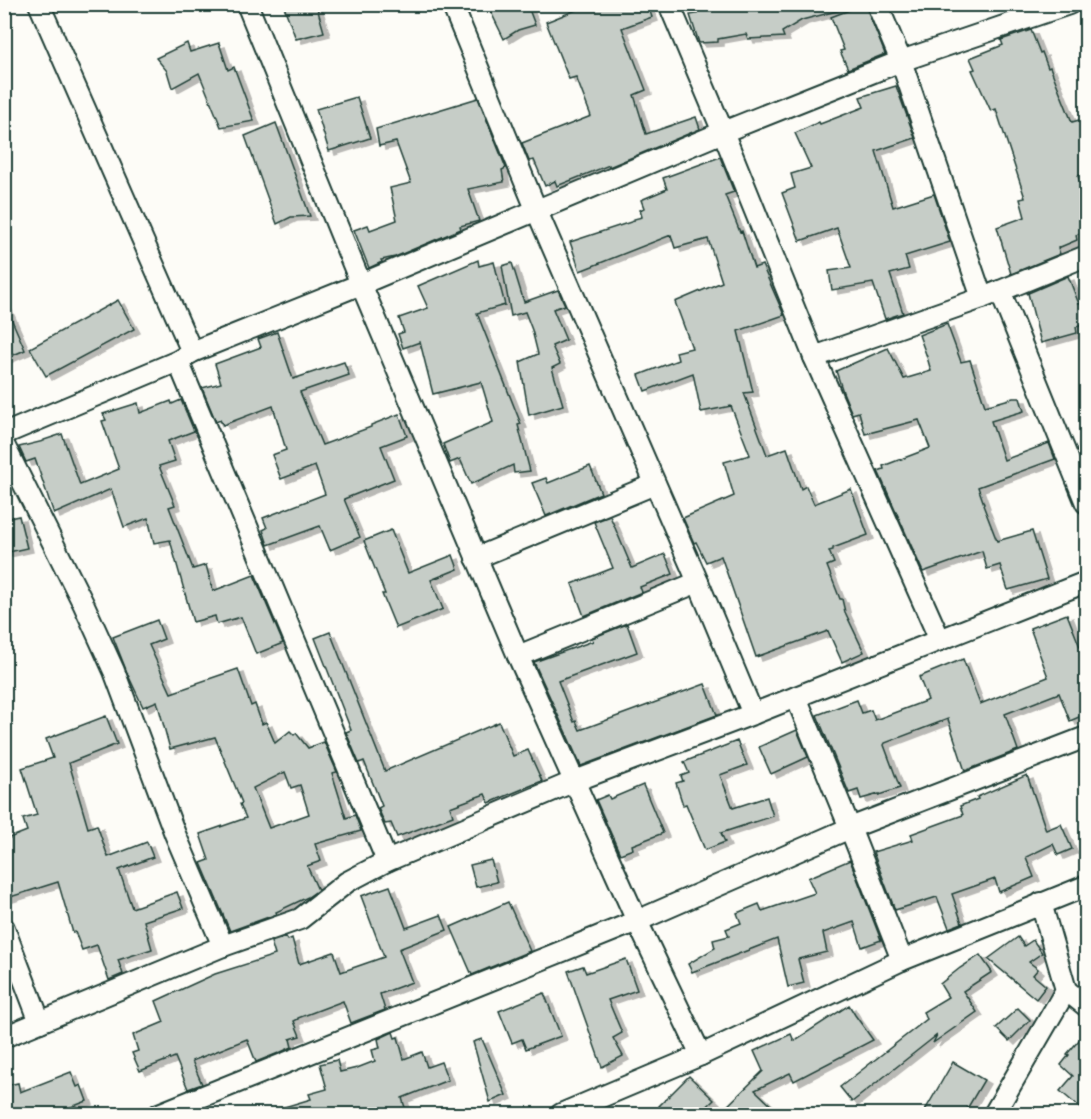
<svg xmlns="http://www.w3.org/2000/svg" width="1091" height="1119" font-family="'Balsamiq Sans',sans-serif">
<style>
.building{fill:#c6cdc7;stroke:#1f3d34;stroke-width:1.5;fill-rule:evenodd;filter:url(#shadow)}
.lines{fill:none;stroke-linecap:round;stroke-linejoin:round}
.street-casing{stroke:#1f3d34;stroke-width:24}
.street{stroke:#fdfcf7;stroke-width:20}
</style>
<defs>
<filter id="shadow"><feDropShadow dx="6" dy="4" stdDeviation="0" flood-color="#0004"/></filter>
</defs>
<rect width="100%" height="100%" fill="#fdfcf7"/>
<filter id="ink" filterUnits="userSpaceOnUse"><feTurbulence type="fractalNoise" baseFrequency=".0167" numOctaves="2"/><feDisplacementMap in="SourceGraphic" scale="12" xChannelSelector="R" yChannelSelector="G"/><feConvolveMatrix kernelMatrix="1 2 1 2 8 2 1 2 1" color-interpolation-filters="sRGB"/></filter>
<g filter="url(#ink)">
<!-- building -->
<g class="building">
<polygon points="283,4 316,4 324,32 296,39"/>
<polygon points="487,4 527,4 535,25 518,30 504,39"/>
<polygon points="573,4 647,4 652,17 622,28 646,90 634,95 646,134 696,117 700,129 609,167 609,165 557,186 555,181 545,186 534,160 529,161 522,143 591,116 576,77 569,79 546,22 576,10"/>
<polygon points="703,4 841,4 841,10 802,20 782,32 784,37 748,39 746,34 718,39 718,42 699,43 690,15 697,14 695,8"/>
<polygon points="865,4 885,54 848,69 840,51 844,50 831,17"/>
<polygon points="1031,30 1040,53 1042,52 1048,68 1050,67 1072,122 1086,118 1086,174 1078,176 1086,199 1086,231 1076,235 1077,240 1058,248 1060,254 1011,274 997,227 1025,217 1020,199 1025,198 996,109 991,111 972,70 975,69 970,58 1003,45 1001,40"/>
<polygon points="187,43 190,52 219,43 228,70 234,67 254,121 221,127 199,73 172,88 167,71 156,58"/>
<polygon points="896,86 915,138 876,151 893,207 934,194 950,242 905,256 909,269 890,274 903,313 885,319 873,283 832,290 829,271 851,268 837,228 800,241 782,193 795,188 791,174 811,168 795,133 819,122 820,124 864,107 860,97"/>
<polygon points="357,97 370,138 329,151 316,109"/>
<polygon points="478,98 506,168 502,170 504,182 468,189 479,221 460,226 461,229 395,257 381,260 382,262 369,268 354,230 368,225 370,230 397,220 390,188 411,183 396,142 379,146 376,129"/>
<polygon points="276,123 310,216 291,217 277,224 245,136"/>
<polygon points="720,157 734,192 725,195 740,232 742,231 754,268 762,265 784,315 738,331 753,392 744,393 767,455 787,448 801,489 806,486 814,504 851,489 868,535 833,548 833,550 829,551 834,563 827,566 840,599 842,599 845,612 864,652 842,662 828,631 756,657 721,556 706,562 696,542 694,543 683,518 734,496 724,462 750,455 731,406 701,412 693,373 645,391 639,375 678,360 676,352 692,348 675,302 722,282 708,239 675,248 671,235 580,271 570,242 634,221 634,219 642,217 640,210 644,208 641,200 667,189 663,178"/>
<polygon points="478,260 479,266 494,262 505,305 477,313 521,424 518,425 530,471 514,473 513,465 471,484 460,459 450,463 443,444 493,422 481,382 433,394 420,342 403,348 398,334 404,332 399,318 428,308 418,286"/>
<polygon points="512,263 524,302 558,290 565,305 553,309 566,340 552,346 560,364 552,368 563,405 529,415 520,362 538,354 532,330 525,312 511,316 502,266"/>
<polygon points="1068,276 1079,304 1086,302 1086,324 1076,327 1077,333 1041,343 1028,293 1026,294"/>
<polygon points="118,300 134,329 46,376 30,348"/>
<polygon points="4,302 25,350 4,359"/>
<polygon points="947,324 961,362 970,360 985,406 1013,398 1020,398 1024,411 991,421 1004,460 1049,443 1055,459 978,487 984,504 983,505 997,541 1032,531 1047,579 1008,590 1000,565 987,569 982,551 923,572 878,471 884,469 883,466 930,448 919,420 865,434 859,412 852,414 843,392 836,371 888,348 904,379 931,371 927,357 919,335"/>
<polygon points="277,332 293,379 344,362 349,375 300,392 322,445 371,427 371,425 399,414 407,436 381,446 394,479 344,499 360,537 330,550 320,526 268,545 263,530 267,528 263,518 325,494 315,466 281,479 272,455 286,450 273,406 223,425 220,420 216,422 202,388 221,383 215,364 261,347 258,339"/>
<polygon points="181,400 194,431 168,441 175,461 159,466 175,505 169,507 193,569 206,565 213,591 254,575 283,643 256,654 241,617 217,624 215,616 193,622 170,540 154,543 148,518 124,527 111,489 54,514 35,459 26,462 19,447 44,441 44,440 62,434 80,485 119,469 102,421 106,420 103,414 138,403 140,413 171,401 172,404"/>
<polygon points="590,466 601,493 546,516 532,483 546,478 548,483"/>
<polygon points="19,516 27,548 4,553 4,519"/>
<polygon points="610,516 632,568 665,554 673,574 640,587 642,592 584,616 572,584 613,568 594,522"/>
<polygon points="391,530 408,573 453,555 458,569 431,580 443,609 396,628 382,594 385,594 364,541"/>
<polygon points="1067,614 1080,647 1086,644 1086,714 1070,721 1059,693 1005,714 1018,750 965,771 948,719 885,743 884,745 900,788 879,795 879,794 861,799 858,790 849,793 817,715 857,700 862,713 871,710 875,720 928,700 919,677 963,659 980,704 1048,677 1030,628"/>
<path d="M157 620 164 639 149 645 171 693 197 684V683L238 669 251 706 255 704 262 724 266 722 275 743 290 731 294 735 296 733 308 748 324 742 337 772 332 773 346 818 355 815 361 831 315 844 321 861 307 866 318 890 308 897 276 912 277 914 230 931 201 863 209 860 200 834 246 818 240 804 242 803 215 737 170 749 157 701 143 707 128 675 113 637ZM285 772 291 788 300 785 309 814 269 828 253 788Z"/>
<polygon points="627,624 637,652 558,681 574,722 576,721 580,730 705,684 717,715 581,766 534,662 593,641 592,638"/>
<polygon points="330,632 385,771 499,722 513,756 528,750 542,781 489,803 485,794 450,807 453,816 397,837 391,823 385,824 378,808 382,806 364,761 359,763 346,732 351,730 315,638"/>
<polygon points="106,716 117,744 69,763 88,828 97,825 108,857 147,842 153,857 119,870 132,908 177,892 183,908 144,921 152,949 118,960 123,974 109,980 97,945 82,950 75,932 73,933 58,882 4,899 4,840 27,831 23,819 37,815 22,768 53,758 46,739"/>
<polygon points="797,730 808,757 771,774 759,747"/>
<polygon points="737,741 747,765 720,775 733,808 767,797 773,816 721,833 725,842 705,850 686,804 683,805 676,783 683,781 681,776 689,773 684,762"/>
<polygon points="1027,775 1046,830 1061,824 1072,849 1058,855 1053,844 1026,857 1034,877 999,892 995,879 952,894 962,923 949,928 937,897 895,910 873,852 913,840 911,834 963,815 960,806 978,799 977,797"/>
<polygon points="643,785 663,833 632,845 633,849 620,854 596,800 608,795 610,799"/>
<polygon points="491,860 497,882 476,887 470,865"/>
<polygon points="850,860 881,940 862,947 854,922 823,933 827,952 798,959 804,983 788,987 777,939 692,972 688,964 715,948 713,940 729,936 726,929 741,923 737,913 759,904 762,911 815,893 808,878"/>
<polygon points="390,886 406,928 441,915 447,930 399,949 412,982 380,994 385,1010 351,1023 343,1001 298,1018 298,1019 294,1021 300,1036 290,1039 292,1047 281,1052 256,1062 247,1039 192,1061 202,1084 188,1089 175,1057 140,1071 132,1053 138,1051 133,1035 164,1022 156,1001 215,974 275,955 271,942 286,937 288,940 292,938 299,964 334,952 341,972 384,957 361,896"/>
<polygon points="508,902 530,951 472,975 451,927"/>
<polygon points="1018,937 1024,946 1033,940 1042,953 1029,962 1038,969 1033,975 1046,986 1036,999 988,959"/>
<polygon points="980,955 992,972 963,991 977,1012 933,1043 937,1035 852,1102 840,1087 927,1019 923,1012 948,997 940,984 960,968"/>
<polygon points="626,959 637,990 608,1000 622,1033 613,1038 623,1056 602,1067 568,971 583,966 586,973"/>
<polygon points="544,993 561,1036 526,1049 522,1039 512,1043 499,1011"/>
<polygon points="849,1005 855,1015 873,1040 794,1081 790,1073 755,1090 780,1114 719,1114 763,1071 754,1051 791,1034 794,1041"/>
<polygon points="1018,1008 1030,1020 1009,1041 996,1028"/>
<polygon points="393,1032 395,1038 398,1037 404,1059 422,1052 427,1067 441,1062 448,1080 402,1098 407,1114 272,1114 271,1111 311,1099 309,1094 327,1089 320,1064 337,1060 340,1072 357,1068 375,1061 372,1050 380,1048 378,1039"/>
<polygon points="1086,1032 1086,1113 1060,1091 1073,1076 1061,1065 1069,1055 1067,1054"/>
<polygon points="482,1039 506,1095 490,1102 473,1042"/>
<polygon points="953,1062 984,1080 964,1114 923,1114"/>
<polygon points="71,1072 77,1087 81,1085 87,1101 53,1114 12,1114 4,1095 4,1086 18,1083 20,1092"/>
<polygon points="689,1076 714,1100 699,1114 668,1114 659,1106"/>
</g>
<g class="lines">
<defs>
<g id="street">
<polyline points="39,4 192,352"/>
<polyline points="247,4 361,284 518,656 637,921 701,1055"/>
<polyline points="452,4 536,209 698,582 753,714"/>
<polyline points="669,4 723,132 814,357 940,640"/>
<polyline points="877,4 901,61 982,298 1000,291 1086,503"/>
<polyline points="1000,291 1086,256"/>
<polyline points="814,357 982,298"/>
<polyline points="178,361 387,861"/>
<polyline points="4,434 178,361 192,352 361,284 723,132 901,61 1069,4"/>
<polyline points="4,445 84,605 114,671 175,834 223,946"/>
<polyline points="476,558 655,484"/>
<polyline points="518,656 698,582"/>
<polyline points="796,697 850,828 902,960"/>
<polyline points="4,928 40,1022"/>
<polyline points="1066,990 1086,1006"/>
<polyline points="4,1037 223,946 300,919 347,882 387,861 575,781 753,714 1086,582"/>
<polyline points="159,1114 637,921 850,828 1086,737"/>
<polyline points="561,1114 701,1055 902,960 1086,886"/>
<polyline points="994,1114 1066,990 1041,903"/>
</g>
</defs>
<!-- street casing -->
<use href="#street" class="street-casing"/>
<!-- street -->
<use href="#street" class="street"/>
</g>
</g>
<!-- margin -->
<rect width="1091" height="1119" fill="none" stroke="#fdfcf7" stroke-width="24"/>
<rect x="12" y="12" width="1067" height="1095" fill="none" stroke="#1f3d34" stroke-width="2" filter="url(#ink)"/>
</svg>
